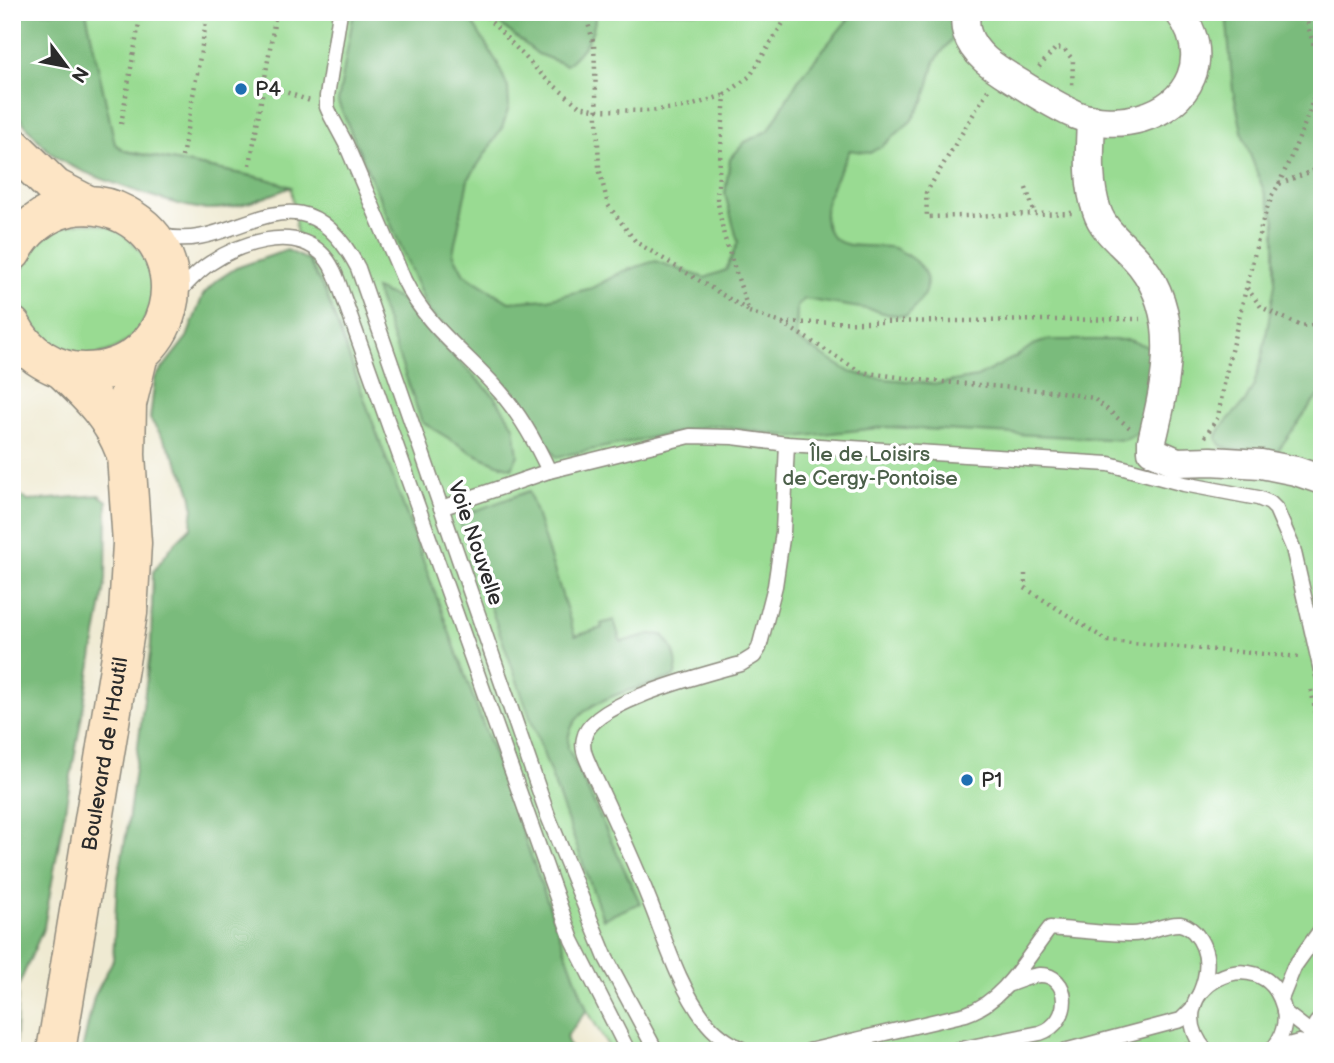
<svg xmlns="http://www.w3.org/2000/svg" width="1334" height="1063" font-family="'Balsamiq Sans',sans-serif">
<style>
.green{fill:#99db92;stroke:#62835e;stroke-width:2}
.forest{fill:#7abb7c;stroke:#527354;stroke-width:2}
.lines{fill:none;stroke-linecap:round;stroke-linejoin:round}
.lane-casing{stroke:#8d8a7e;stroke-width:17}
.street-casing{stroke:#8d8a7e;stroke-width:31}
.secondary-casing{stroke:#8d8a7e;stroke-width:41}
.path{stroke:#8d8a7e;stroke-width:4.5;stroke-dasharray:2 5;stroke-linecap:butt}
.lane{stroke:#fff;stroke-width:14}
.street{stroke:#fff;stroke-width:28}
.secondary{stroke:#fde5c5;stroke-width:38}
.poi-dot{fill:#1f6fb2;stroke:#fff;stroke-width:2.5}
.labels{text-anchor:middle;stroke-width:7;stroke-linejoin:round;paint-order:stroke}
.poi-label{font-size:21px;fill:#2b2b2b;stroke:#fff;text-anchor:start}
.park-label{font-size:21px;fill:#4c604a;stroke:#fff}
.street-label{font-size:21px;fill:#2b2b2b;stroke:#fff}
</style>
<rect width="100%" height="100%" fill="#fff"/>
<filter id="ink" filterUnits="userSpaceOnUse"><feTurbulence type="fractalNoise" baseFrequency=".0143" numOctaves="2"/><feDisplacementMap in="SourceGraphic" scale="14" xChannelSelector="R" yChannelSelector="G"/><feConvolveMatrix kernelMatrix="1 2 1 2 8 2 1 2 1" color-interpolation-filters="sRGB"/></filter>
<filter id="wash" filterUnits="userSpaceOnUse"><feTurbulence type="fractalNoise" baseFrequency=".00686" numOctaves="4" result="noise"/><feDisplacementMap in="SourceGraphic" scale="28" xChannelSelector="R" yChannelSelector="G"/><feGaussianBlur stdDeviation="1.57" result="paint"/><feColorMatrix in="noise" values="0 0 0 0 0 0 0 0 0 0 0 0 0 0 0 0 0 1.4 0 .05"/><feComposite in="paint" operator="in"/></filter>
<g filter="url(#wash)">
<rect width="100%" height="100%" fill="#efead2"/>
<!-- green -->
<g class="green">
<polygon points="86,12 1322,12 1322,1051 611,1051 587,1010 326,294 297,237 291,187 267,179 125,151 114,144"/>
<circle cx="86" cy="289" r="66"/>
</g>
<!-- forest -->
<g class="forest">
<path d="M12 12H86L115 144 125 151 267 179 291 187C264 198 238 209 208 209 185 210 74 172 56 157 39 144 26 125 12 109Z"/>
<path d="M354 12H474L471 14 472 22 498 64 508 88 509 107 502 128 468 180 453 253 464 274 509 302 548 299 592 288 624 271 655 261 705 278 726 270 738 242 725 194 730 159 745 142 769 130 798 80 854 12H959L954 36 935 61 925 99 911 121 885 144 870 153 850 150C839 174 813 210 831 235 844 252 876 243 894 248 898 249 903 253 908 256 937 274 929 296 906 316L887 314 873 310 804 299 797 307 796 339 850 372 876 378 937 384 977 377 1017 356 1033 345 1048 340H1129L1152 348 1159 358 1144 430 1124 440 887 427 795 437 713 425 556 457 510 389 429 312 338 102Z"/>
<path d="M485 12H595C597 33 582 52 566 65L538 54Z"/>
<polygon points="1226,12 1322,12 1322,394 1314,401 1276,453 1233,450 1221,446 1216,438 1222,426 1245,402 1254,385 1263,353 1275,284 1275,220 1243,136 1233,90"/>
<path d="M287 250 308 260 326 294 587 1010 566 1037 571 1051H82L94 997 113 960 117 883 127 830 151 645 153 572 173 545 191 527C191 520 193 512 193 505 191 479 165 440 150 419L155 378 187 337 203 295 216 281 236 268Z"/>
<polygon points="375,289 402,300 417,320 494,396 514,426 518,455 512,468 495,463 473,453 422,422"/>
<polygon points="12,484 14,491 28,501 99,495 107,501 106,580 44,927 18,987 15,1051 12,1051"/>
<path d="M529 491 575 636 602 628 601 624 614 620 621 642 650 634 663 635C673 646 681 663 674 677 640 690 564 698 568 748L640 903 603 919 458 517Z"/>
</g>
</g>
<g filter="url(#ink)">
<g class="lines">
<defs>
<g id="lane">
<path d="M340 12 327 96V107L331 116 346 144 404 280C428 329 467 353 501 393 522 417 536 443 549 471"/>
<path d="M159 235C235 258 297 152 358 268L548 816 606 958 656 1051"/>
<path d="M177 294C187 283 197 272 209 264 238 244 291 225 321 253 333 264 338 281 343 296L572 940 628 1051"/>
<polyline points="441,508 549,471 690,436 733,437 787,444 1109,464 1184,484 1258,498 1270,503 1276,509 1293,548 1322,675"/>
<polyline points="1281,999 1294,967 1322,928"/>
<polyline points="1284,1012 1318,1038"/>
<polyline points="1273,1049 1299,1042 1322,1047"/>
<path d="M746 1051C730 1044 714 1033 704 1019 677 983 665 938 648 897 631 854 611 812 591 769 587 759 581 750 584 738 590 702 707 674 741 664L754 656 759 648 775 586 783 532 787 444"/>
<path d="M809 1051 966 1014C1004 1001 1026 959 1050 928 1077 930 1105 934 1132 934 1149 934 1164 923 1180 924 1186 925 1190 928 1194 932 1210 950 1209 972 1200 993"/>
<path d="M951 1051 1040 1033C1074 1022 1070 973 1039 975 1028 976 1017 982 1007 985"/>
<polyline points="1064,1051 1181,1020 1194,1007"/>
<polyline points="1181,1051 1188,1051"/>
<path d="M1206 1051C1154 989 1263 935 1283 1006 1288 1022 1282 1039 1271 1051"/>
</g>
<g id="street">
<path d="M966 12C965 19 965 27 967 33 974 56 997 69 1016 81 1035 93 1055 106 1076 115 1115 131 1174 119 1191 77 1200 54 1194 32 1179 12"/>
<path d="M1091 119C1090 149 1087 183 1097 211 1104 233 1127 247 1141 265 1182 317 1166 382 1152 441V451L1177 462 1211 461 1261 464 1296 471 1322 480"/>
<polyline points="1317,1037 1322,1027"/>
</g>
<g id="secondary">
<polyline points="12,146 55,188 88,205"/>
<path d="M12 252C24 229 44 213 69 207 88 203 108 206 125 215 203 257 173 372 85 372 55 372 26 354 12 326"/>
<path d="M62 369C90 396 111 415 125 452"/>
<path id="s1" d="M56 1051 128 613 132 543 126 455 127 404 139 354"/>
</g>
</defs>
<!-- lane casing -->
<use href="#lane" class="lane-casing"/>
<!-- street casing -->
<use href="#street" class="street-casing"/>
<!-- secondary casing -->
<use href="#secondary" class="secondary-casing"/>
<!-- path -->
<g class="path">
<polyline points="276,12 264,84 310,101"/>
<polyline points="482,12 545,78 579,106 598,110 648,111 687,107 725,95"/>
<polyline points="585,12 594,45 599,168 608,205 636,242 749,311"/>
<polyline points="790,12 750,76 725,95 717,198 724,236 749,312 782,323 861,372 920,380 1061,392 1093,398 1130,428"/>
<polyline points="1039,67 1056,48 1064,49 1073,60 1072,87"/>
<polyline points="988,90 926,193 927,217 1072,213"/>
<polyline points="121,124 141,12"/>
<polyline points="182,157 208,12"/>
<polyline points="250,165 264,84"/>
<path d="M1279 184C1292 153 1320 98 1318 65 1317 47 1306 31 1307 12"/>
<polyline points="1026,188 1035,214"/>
<polyline points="1247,288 1261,307 1301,326 1322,324"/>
<polyline points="782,323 1140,319"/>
<polyline points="1205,437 1218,417 1228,363 1262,223 1272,196 1279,184 1322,167"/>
<polyline points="1025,574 1025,588 1108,641 1300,657"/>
<polyline points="1311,690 1322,741"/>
</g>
<!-- lane -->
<use href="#lane" class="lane"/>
<!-- street -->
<use href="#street" class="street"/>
<!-- secondary -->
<use href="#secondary" class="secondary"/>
</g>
</g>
<!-- markers -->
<g class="poi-dot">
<circle cx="241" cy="89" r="7"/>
<circle cx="967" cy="780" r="7"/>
</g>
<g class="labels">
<!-- poi labels -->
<g class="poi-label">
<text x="255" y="96">P4</text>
<text x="981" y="787">P1</text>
</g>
<!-- park labels -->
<g class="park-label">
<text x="870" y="461">Île de Loisirs<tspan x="870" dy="24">de Cergy-Pontoise</tspan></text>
</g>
<!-- street labels -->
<g class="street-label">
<text transform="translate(476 543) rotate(71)" y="7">Voie Nouvelle</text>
<text dy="7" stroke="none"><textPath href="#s1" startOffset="301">Boulevard de l'Hautil</textPath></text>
</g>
</g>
<!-- margin -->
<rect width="1334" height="1063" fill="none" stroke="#fff" stroke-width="42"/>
<!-- north arrow -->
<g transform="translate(66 66) rotate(122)" stroke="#ffffff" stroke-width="5" paint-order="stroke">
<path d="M0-5L12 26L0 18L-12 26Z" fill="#2b2b2b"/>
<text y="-10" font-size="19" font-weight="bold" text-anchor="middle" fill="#2b2b2b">N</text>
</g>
</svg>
